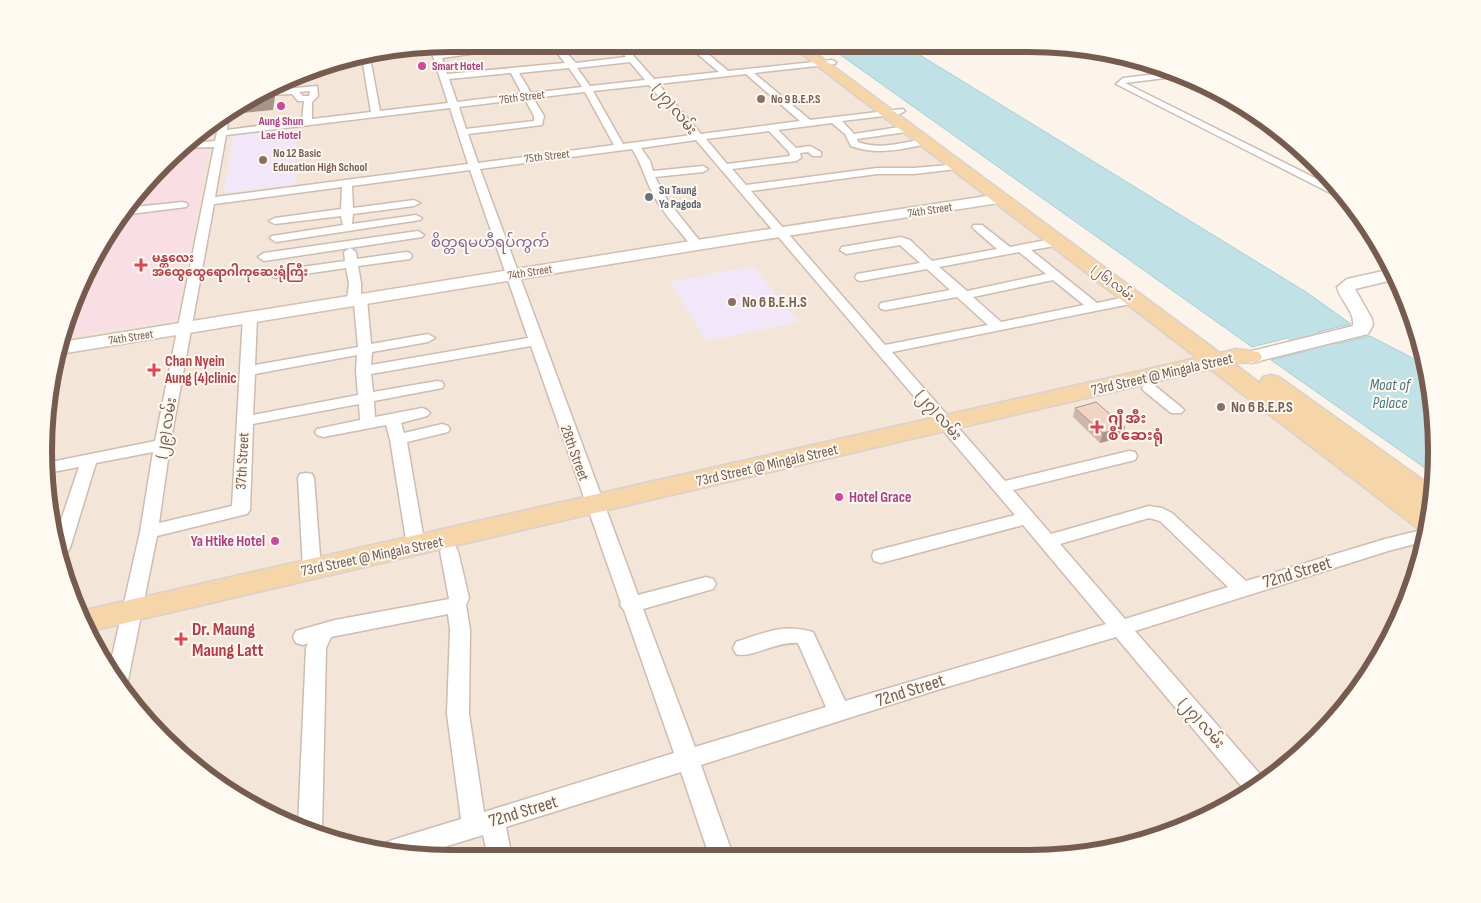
<svg xmlns="http://www.w3.org/2000/svg" width="1481" height="903" font-family="'Sofia Sans Condensed','Noto Sans Myanmar',sans-serif">
<style>
.residential{fill:#f3e6d9}
.education{fill:#f1e7f8}
.medical{fill:#f9dfe3}
.water{fill:#c0e1e5;stroke:#a6d0d6}
.lines{fill:none;stroke-linecap:round;stroke-linejoin:round}
.street-casing{stroke:#cebcb1;stroke-width:3}
.secondary-casing{stroke:#d3beb1;stroke-width:3}
.primary-casing{stroke:#d9d1ce;stroke-width:3}
.street{fill:#fff;fill-rule:evenodd}
.secondary{fill:#fff;fill-rule:evenodd}
.primary{fill:#f6d6a8;fill-rule:evenodd}
.wall{fill:#ceb6a9}
.shaded-wall{fill:#a89489}
.building{fill:#f0d4c4;stroke:#a89489}
.hotel-dot{fill:#d1479c;stroke:#fef9f1;stroke-width:2}
.education-dot{fill:#8d6e63;stroke:#fef9f1;stroke-width:2}
.worship-dot{fill:#6b7280;stroke:#fef9f1;stroke-width:2}
.health-dot{fill:#e0444e;stroke:#fef9f1;stroke-width:2}
.labels{text-anchor:middle;stroke-width:4;stroke-linejoin:round;paint-order:stroke}
.far-hotel-label{font-size:12px;font-weight:bold;fill:#b23c85;stroke:#fef9f1;text-anchor:start}
.far-street-label{font-size:12px;fill:#765b4f;stroke:#fef9f1}
.far-education-label{font-size:12px;font-weight:bold;fill:#785e54;stroke:#fef9f1;text-anchor:start}
.far-worship-label{font-size:12px;font-weight:bold;fill:#5b616d;stroke:#fef9f1;text-anchor:start}
.far-health-label{font-size:12px;font-weight:bold;fill:#be3a42;stroke:#fef9f1;text-anchor:start}
.street-label{font-size:15px;fill:#765b4f;stroke:#fef9f1}
.far-quarter-label{font-size:15px;fill:#816791;stroke:#fef9f1}
.education-label{font-size:15px;font-weight:bold;fill:#785e54;stroke:#fef9f1;text-anchor:start}
.health-label{font-size:15px;font-weight:bold;fill:#be3a42;stroke:#fef9f1;text-anchor:start}
.hotel-label{font-size:15px;font-weight:bold;fill:#b23c85;stroke:#fef9f1;text-anchor:start}
.water-label{font-size:16px;font-style:italic;fill:#467980;stroke:#fef9f1}
.near-street-label{font-size:18px;fill:#765b4f;stroke:#fef9f1}
.near-health-label{font-size:18px;font-weight:bold;fill:#be3a42;stroke:#fef9f1;text-anchor:start}
.rim{fill:none;stroke:#765b4f;stroke-width:6}
</style>
<rect width="100%" height="100%" fill="#fcf4eb"/>
<!-- residential -->
<polygon class="residential" points="451,44 800,44 1432,508 1429,531 1406,608 1368,678 1299,758 1233,805 1160,838 1056,858 425,858 320,838 225,790 128,699 65,582 44,451 65,321 128,204 204,128 321,65"/>
<!-- education -->
<g class="education">
<polygon points="296,128 295,184 224,193 233,136"/>
<polygon points="753,266 799,322 706,341 670,282"/>
</g>
<!-- medical -->
<polygon class="medical" points="211,124 198,211 176,319 62,338 65,321 128,204 204,128"/>
<!-- water -->
<polygon class="water" points="825,44 902,44 1306,292 1351,324 1318,332 1337,344 1370,336 1428,366 1437,452 1435,475 1271,360 1306,351 1288,338 1252,347"/>
<g class="lines">
<defs>
<g id="street">
<polygon points="534,44 542,44 548,51 541,53"/>
<path d="M550 44H558L576 63 626 57 615 44H623L654 79 719 72 694 51 684 49 681 44 700 47 728 71 832 60 836 62 835 64 754 73 810 120 903 109 905 111 900 114 842 121 854 134 906 126 911 129 906 132 857 139 858 142C879 150 902 143 923 139L926 140V144C901 150 875 155 851 146L845 134 832 123 778 130 796 148 810 146 821 152V156H813L808 152 800 153 801 158 796 161 732 169 746 185 877 168H914L960 164 961 166 956 169 914 174H877L751 191 885 345 988 325 957 297 886 310 881 309 879 306 881 303 950 290 927 269 861 281 857 280 855 277 857 274 920 263 900 245 846 254 840 250 842 247 901 237 910 240 932 261 997 249 974 229 972 227 974 225H982L1010 247 1057 238 1061 239 1063 242 1061 245 1031 250 1097 303 1135 295 1140 296 1142 299 1140 302 1135 303 892 352 1005 481 1129 451 1135 452 1137 456 1135 460 1013 490 1051 534 1149 506 1162 508 1172 513 1246 581 1385 539 1430 528 1426 541 1388 551 1135 631 1266 781 1248 794 1116 637 937 690 701 765 734 858H710L681 772 506 827 512 858H488L483 835 415 856 381 850 383 844 392 840 461 819 447 714 450 630 448 614 331 637 326 648 322 832 320 837 298 827 306 648 308 643 303 645 296 643 293 637 296 631 335 620 449 599 440 551 443 546 449 544 455 546 458 551 469 598 466 605 470 630 469 714 484 812 674 753 624 610 620 605 621 603 531 346 371 374 373 392 437 381 442 382 444 385 442 388 437 389 374 401 375 417 422 408 427 410 430 413 427 416 401 423 404 433 442 424 448 426 450 429 448 432 407 442 425 546 422 551 416 552 410 551 407 546 390 439 386 425 323 437 317 435 315 432 317 429 360 420 359 404 253 424 250 510 247 514 157 536 128 680 124 686 121 687 110 665 140 532 153 452 96 463 70 548 67 553 61 554 57 532 79 467 47 473 46 463 155 441 214 147 183 148 189 143 215 141 220 119 229 114 227 130 302 120 304 101H298L292 94 265 95 275 90 317 86 318 96 312 102V119L371 112 362 58H370L380 111 448 103 430 47 437 46 440 53 470 50 474 52 470 54 442 58 447 74 565 63ZM630 62 645 80 590 86 577 68ZM569 68 582 87 531 93 519 73ZM511 73 522 94 457 102 449 79ZM746 74 800 121 701 134 658 84ZM649 85 692 135 623 144 593 91ZM310 91 309 96H303L299 92ZM585 92 614 145 478 163 468 134 542 125 544 116 533 98ZM525 99 534 116V121L466 129 459 107ZM450 108 468 164 215 197 226 135ZM769 131 789 152 790 156 727 164 706 139ZM696 140 1015 515 874 551 872 556 874 561 881 563 1023 525 1106 624 845 701 813 632C783 623 764 633 736 642L733 648 736 654C751 659 776 641 798 643L826 707 695 747 643 609 713 589 716 584 713 579 706 577 638 595 480 169 632 149C643 165 646 184 657 201 667 218 681 232 693 248L697 249 703 245 667 200 655 177 703 172 708 169 703 166 653 171 650 161 641 148ZM470 170 528 338 371 365 372 352 428 342 435 338 428 334 371 344 367 299 361 295V283L358 266 410 259 412 256 410 253 406 252 357 259 356 252 350 248 344 252 345 261 273 271 271 274 273 277 277 278 346 268 349 283 347 300 354 304 358 347 255 365 257 317 255 314H245L243 317 232 506 159 523 170 445 214 204 342 187 341 209 275 218 269 221 275 224 341 216 343 225 272 236 270 238 276 242 420 220 422 218 416 215 352 224 353 214 414 206 420 203 414 200 353 208 352 186ZM1019 252 1046 274 967 291 939 267ZM1053 280 1084 305 1001 322 973 297ZM357 355 356 371 358 395 253 415 255 374ZM1149 518 1160 521 1228 587 1125 619 1060 544Z"/>
<polygon points="314,69 318,71 317,73 307,73"/>
<polygon points="1174,72 1181,76 1125,83 1339,190 1348,200 1342,199 1116,84 1123,78"/>
<polygon points="182,202 186,203 188,205 186,207 122,215 125,208"/>
<polygon points="418,231 424,235 422,237 264,261 258,257 264,253"/>
<polygon points="1149,384 1154,385 1181,407 1184,410 1181,413 1171,413 1144,391 1142,388 1144,385"/>
<polygon points="306,473 312,474 314,478 321,569 319,574 312,576 305,574 303,569 298,478 300,474"/>
</g>
<g id="secondary">
<polygon points="1000,194 1005,196 1008,199 1005,202 697,250 60,354 62,342 697,240"/>
<path d="M1392 269 1397 279 1355 289 1372 319 1373 325 1368 334 1251 363 1244 361 1241 357 1244 353 1353 326C1355 311 1340 301 1337 287L1347 279Z"/>
</g>
<polygon id="primary" points="789,44 803,44 1220,353 1236,349 1259,352 1262,357 1259,362 1233,363 1261,384 1260,382 1263,377 1271,375 1279,377 1434,488 1432,509 1428,508 1431,510 1429,532 1420,530 1210,369 91,631 81,611 1197,358"/>
</defs>
<!-- street casing -->
<use href="#street" class="street-casing"/>
<!-- secondary casing -->
<use href="#secondary" class="secondary-casing"/>
<!-- primary casing -->
<use href="#primary" class="primary-casing"/>
<!-- street -->
<use href="#street" class="street"/>
<!-- secondary -->
<use href="#secondary" class="secondary"/>
<!-- primary -->
<use href="#primary" class="primary"/>
</g>
<!-- wall -->
<polygon class="wall" points="1075,408 1122,437 1100,443 1073,417"/>
<!-- shaded-wall -->
<g class="shaded-wall">
<polygon points="273,91 275,97 273,110 242,113 241,108"/>
<polygon points="1125,427 1122,437 1100,443 1103,433"/>
</g>
<!-- building -->
<g class="building">
<polygon points="271,92 269,99 256,100"/>
<polygon points="1096,402 1125,427 1103,433 1075,408"/>
</g>
<!-- markers -->
<g class="hotel-dot">
<circle cx="422" cy="66" r="5"/>
<circle cx="281" cy="106" r="5"/>
<circle cx="839" cy="497" r="5"/>
<circle cx="275" cy="541" r="5"/>
</g>
<g class="education-dot">
<circle cx="761" cy="99" r="5"/>
<circle cx="263" cy="160" r="5"/>
<circle cx="732" cy="302" r="5"/>
<circle cx="1221" cy="407" r="5"/>
</g>
<circle class="worship-dot" cx="649" cy="197" r="5"/>
<g class="health-dot">
<path d="M138.5 257.5h5v5h5v5h-5v5h-5v-5h-5v-5h5z"/>
<path d="M151.5 362.5h5v5h5v5h-5v5h-5v-5h-5v-5h5z"/>
<path d="M1094.5 419.5h5v5h5v5h-5v5h-5v-5h-5v-5h5z"/>
<path d="M178.5 631.5h5v5h5v5h-5v5h-5v-5h-5v-5h5z"/>
</g>
<g class="labels">
<!-- far-hotel labels -->
<g class="far-hotel-label">
<text x="432" y="70">Smart Hotel</text>
<text x="281" y="125" text-anchor="middle">Aung Shun<tspan x="281" dy="14">Lae Hotel</tspan></text>
</g>
<!-- far-street labels -->
<g class="far-street-label">
<text transform="translate(522 97) rotate(-7)" y="4">76th Street</text>
<text transform="translate(547 156) rotate(-7)" y="4">75th Street</text>
<text transform="translate(930 210) rotate(-9)" y="4">74th Street</text>
<text transform="translate(530 272) rotate(-9)" y="4">74th Street</text>
<text transform="translate(1113 283) rotate(37)" y="4">(၂၆) လမ်း</text>
<text transform="translate(131 337) rotate(-9)" y="4">74th Street</text>
</g>
<!-- far-education labels -->
<g class="far-education-label">
<text x="771" y="103">No 9 B.E.P.S</text>
<text x="273" y="157">No 12 Basic<tspan x="273" dy="14">Education High School</tspan></text>
</g>
<!-- far-worship labels -->
<g class="far-worship-label">
<text x="659" y="194">Su Taung<tspan x="659" dy="14">Ya Pagoda</tspan></text>
</g>
<!-- far-health labels -->
<g class="far-health-label">
<text x="152" y="262">မန္တလေး<tspan x="152" dy="14">အထွေထွေရောဂါကုဆေးရုံကြီး</tspan></text>
</g>
<!-- street labels -->
<g class="street-label">
<text transform="translate(675 109) rotate(51)" y="5">(၂၇) လမ်း</text>
<text transform="translate(1162 374) rotate(-13)" y="5">73rd Street @ Mingala Street</text>
<text transform="translate(939 415) rotate(49)" y="5">(၂၇) လမ်း</text>
<text transform="translate(166 428) rotate(-80)" y="5">(၂၉) လမ်း</text>
<text transform="translate(575 453) rotate(70)" y="5">28th Street</text>
<text transform="translate(242 461) rotate(-87)" y="5">37th Street</text>
<text transform="translate(767 465) rotate(-13)" y="5">73rd Street @ Mingala Street</text>
<text transform="translate(372 556) rotate(-12)" y="5">73rd Street @ Mingala Street</text>
<text transform="translate(1202 723) rotate(49)" y="5">(၂၇) လမ်း</text>
</g>
<!-- far-quarter labels -->
<g class="far-quarter-label">
<text x="490" y="247">စိတ္တရမဟီရပ်ကွက်</text>
</g>
<!-- education labels -->
<g class="education-label">
<text x="742" y="307">No 6 B.E.H.S</text>
<text x="1231" y="412">No 6 B.E.P.S</text>
</g>
<!-- health labels -->
<g class="health-label">
<text x="165" y="366">Chan Nyein<tspan x="165" dy="17">Aung (4)clinic</tspan></text>
<text x="1108" y="423">ဂျီ အီး<tspan x="1108" dy="17">စီ ဆေးရုံ</tspan></text>
</g>
<!-- hotel labels -->
<g class="hotel-label">
<text x="849" y="502">Hotel Grace</text>
<text x="265" y="546" text-anchor="end">Ya Htike Hotel</text>
</g>
<!-- water labels -->
<g class="water-label">
<text x="1390" y="390">Moat of<tspan x="1390" dy="18">Palace</tspan></text>
</g>
<!-- near-street labels -->
<g class="near-street-label">
<text transform="translate(1297 572) rotate(-17)" y="6">72nd Street</text>
<text transform="translate(910 690) rotate(-18)" y="6">72nd Street</text>
<text transform="translate(523 811) rotate(-17)" y="6">72nd Street</text>
</g>
<!-- near-health labels -->
<g class="near-health-label">
<text x="192" y="635">Dr. Maung<tspan x="192" dy="21">Maung Latt</tspan></text>
</g>
</g>
<!-- crop -->
<path d="M0 0H1481V903H0ZM451 52H1029A399 399 0 0 1 1428 451V451A399 399 0 0 1 1029 850H451A399 399 0 0 1 52 451V451A399 399 0 0 1 451 52Z" fill="#fef9f1" fill-rule="evenodd"/>
<path class="rim" d="M451 52H1029A399 399 0 0 1 1428 451V451A399 399 0 0 1 1029 850H451A399 399 0 0 1 52 451V451A399 399 0 0 1 451 52Z"/>
</svg>
